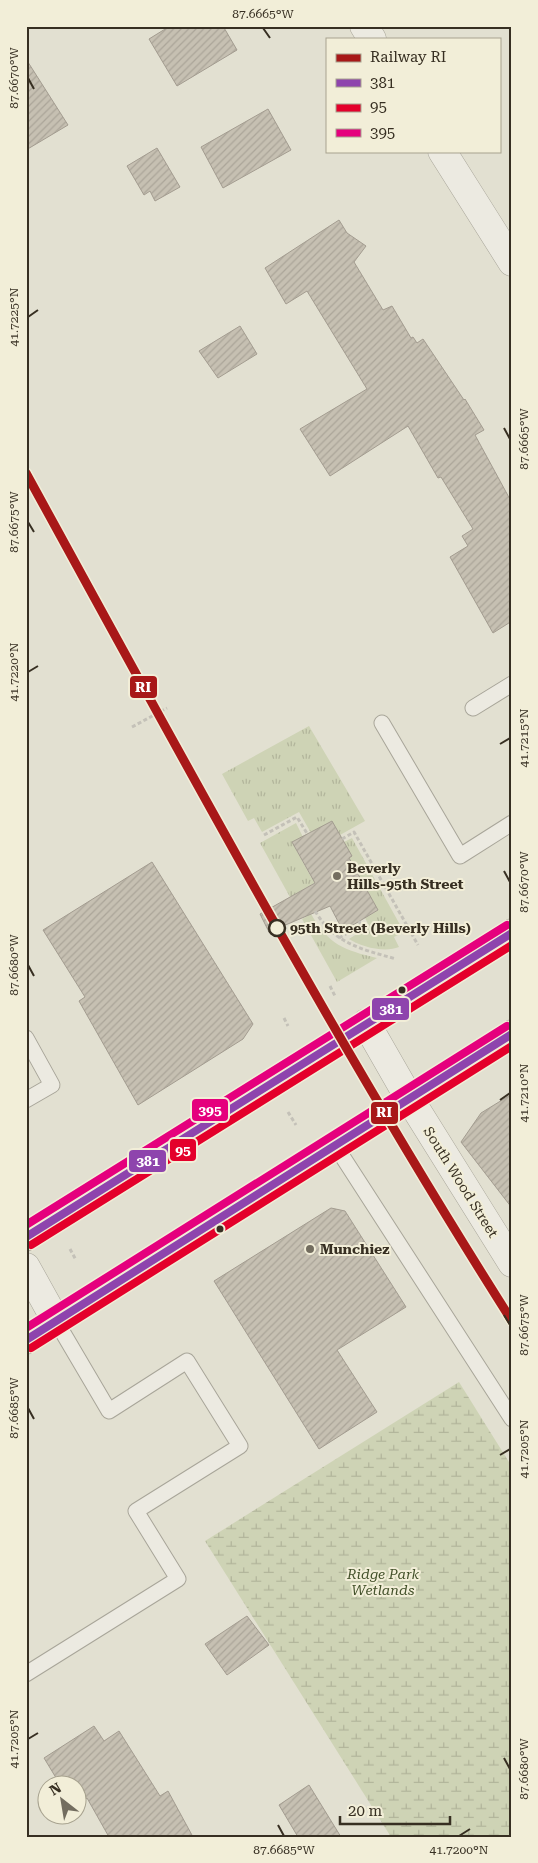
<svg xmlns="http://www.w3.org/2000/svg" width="538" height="1863" font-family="'Roboto Serif',serif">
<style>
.grass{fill:url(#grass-tufts)}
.wetland{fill:url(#wetland-marsh)}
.building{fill:url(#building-hatch);stroke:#a39c90}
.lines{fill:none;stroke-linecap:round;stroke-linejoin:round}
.lane-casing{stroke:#a8a599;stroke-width:17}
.street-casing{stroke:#a8a599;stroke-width:29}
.primary-casing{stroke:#8e8a80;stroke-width:29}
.path{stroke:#c4c1b8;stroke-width:3;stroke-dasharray:4 2.5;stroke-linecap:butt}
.lane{stroke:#eceae1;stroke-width:15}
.street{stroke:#eceae1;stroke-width:28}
.primary{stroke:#e3e0d4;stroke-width:28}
.bus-1-casing{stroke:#f2eed8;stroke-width:11}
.bus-2-casing{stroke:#f2eed8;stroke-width:11}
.bus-3-casing{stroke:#f2eed8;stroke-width:11}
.bus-1{stroke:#8e44ad;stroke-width:8}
.bus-2{stroke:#e4002b;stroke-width:8}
.bus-3{stroke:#e5007d;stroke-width:8}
.rail-1-casing{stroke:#f2eed8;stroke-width:12}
.rail-1{stroke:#a81818;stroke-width:9}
.ticks{fill:none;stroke:#372f22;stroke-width:2}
.poi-dot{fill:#736d5f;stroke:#f2eed8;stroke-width:2}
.stop-dot{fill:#f2eed8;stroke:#372f22;stroke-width:2.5}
.bus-dot{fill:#372f22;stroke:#f2eed8;stroke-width:2}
.labels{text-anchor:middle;stroke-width:4;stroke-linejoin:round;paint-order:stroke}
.poi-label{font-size:14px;font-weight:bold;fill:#372f22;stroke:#f2eed8;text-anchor:start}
.stop-label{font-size:14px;font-weight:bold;fill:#372f22;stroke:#f2eed8;text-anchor:start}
.street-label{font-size:14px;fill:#372f22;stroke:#f2eed8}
.park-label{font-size:14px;font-style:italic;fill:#43512a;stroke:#f2eed8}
.line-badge{stroke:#f2eed8;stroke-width:2}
.badge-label{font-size:14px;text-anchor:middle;font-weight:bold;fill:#fff}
.neatline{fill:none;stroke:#372f22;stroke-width:2}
.ticks-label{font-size:12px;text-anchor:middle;fill:#372f22}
</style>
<defs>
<pattern id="grass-tufts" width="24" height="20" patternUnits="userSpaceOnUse" patternTransform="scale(1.25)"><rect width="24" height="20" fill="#ced3b5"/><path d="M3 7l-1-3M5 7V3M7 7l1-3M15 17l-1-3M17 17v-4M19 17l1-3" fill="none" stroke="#b2b59b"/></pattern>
<pattern id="wetland-marsh" width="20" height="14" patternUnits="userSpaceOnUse" patternTransform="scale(1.25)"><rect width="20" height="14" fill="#ced3b5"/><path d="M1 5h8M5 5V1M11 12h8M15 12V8" fill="none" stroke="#b2b59b"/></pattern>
<pattern id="building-hatch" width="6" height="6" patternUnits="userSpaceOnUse" patternTransform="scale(1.25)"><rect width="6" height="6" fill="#c6c0b2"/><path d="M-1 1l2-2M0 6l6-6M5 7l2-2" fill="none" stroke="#aba599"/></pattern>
</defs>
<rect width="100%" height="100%" fill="#e2e0d1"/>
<!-- grass -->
<g class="grass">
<polygon points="309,726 365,821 340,835 311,833 299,812 262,832 254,818 248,821 222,774"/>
<polygon points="296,823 303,837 293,844 311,877 318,881 290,897 260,843"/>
<path d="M352 838 404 932 394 937 399 947C385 953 361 947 349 939L369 926 365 918 378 910 349 858 352 856 344 842Z"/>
<path d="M311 914C329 945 344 950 377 958L337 982 302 919Z"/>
</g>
<!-- wetland -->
<polygon class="wetland" points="459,1382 512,1467 512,1837 391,1837 205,1541"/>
<!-- building -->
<g class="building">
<polygon points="170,26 223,26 237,50 177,86 149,39"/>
<polygon points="26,59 68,125 26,150"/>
<polygon points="268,109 291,150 223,188 201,147"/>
<polygon points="157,148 180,187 155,201 150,191 144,195 127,166"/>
<polygon points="339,220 347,233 366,246 354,262 383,310 392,306 411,338 413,337 417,343 423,339 464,400 465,399 484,430 475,435 512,503 512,621 493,633 450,557 468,546 462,536 473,529 441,477 438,478 408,426 330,476 300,429 367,389 307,291 286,304 265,268"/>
<polygon points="240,326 257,354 218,378 199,351"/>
<polygon points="332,821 352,856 349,858 378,910 343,931 330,906 269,932 260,914 315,883 292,842"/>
<polygon points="152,862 253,1024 243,1039 138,1105 79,1001 85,997 43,930"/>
<polygon points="512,1094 512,1208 461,1142 481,1113"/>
<polygon points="331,1208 345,1211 406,1307 337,1350 377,1412 319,1449 214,1281"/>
<polygon points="247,1616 269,1645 227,1675 205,1644"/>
<polygon points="94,1726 104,1741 119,1731 160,1796 168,1791 193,1837 109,1837 87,1798 78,1805 78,1786 61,1786 44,1758"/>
<polygon points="309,1785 341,1837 298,1837 279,1805"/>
</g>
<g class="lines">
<defs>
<g id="lane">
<polyline points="473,708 512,684"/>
<polyline points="382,723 460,856 512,823"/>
<polyline points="26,1038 52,1085 26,1100"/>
<polyline points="335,1145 512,1419"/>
<polyline points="26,1674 178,1579 136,1511 240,1446 187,1361 109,1411 56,1321"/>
</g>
<g id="street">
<polyline points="364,26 372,39"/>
<polyline points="442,151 512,262"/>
<polyline points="366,1023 409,1098 512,1263"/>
<polyline points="26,1267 56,1321"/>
</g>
<g id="primary">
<polyline points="26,1237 512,933"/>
<polyline points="26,1340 512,1034"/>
</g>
</defs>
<!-- lane casing -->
<use href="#lane" class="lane-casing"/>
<!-- street casing -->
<use href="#street" class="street-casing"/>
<!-- primary casing -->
<use href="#primary" class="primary-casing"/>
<!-- path -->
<g class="path">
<polyline points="132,727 167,708"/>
<polyline points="264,835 297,817 308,835"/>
<polyline points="342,839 354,832 418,945"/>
<path d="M315 911C335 944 361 949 396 959"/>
<polyline points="339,938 361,925 359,921"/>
<polyline points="330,986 335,996"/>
<polyline points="284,1018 288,1026"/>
<polyline points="288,1112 296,1125"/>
<polyline points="70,1249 76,1260"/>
</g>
<!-- lane -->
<use href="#lane" class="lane"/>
<!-- street -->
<use href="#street" class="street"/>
<!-- primary -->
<use href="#primary" class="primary"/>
<defs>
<g id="bus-1">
<polyline points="26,1237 512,933"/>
<polyline points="26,1340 512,1034"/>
</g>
<g id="bus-2">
<polyline points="31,1245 512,945"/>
<polyline points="31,1348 512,1046"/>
</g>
<g id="bus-3">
<polyline points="26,1225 507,925"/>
<polyline points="26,1328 507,1026"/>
</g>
</defs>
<!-- bus-1 casing -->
<use href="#bus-1" class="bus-1-casing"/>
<!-- bus-2 casing -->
<use href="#bus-2" class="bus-2-casing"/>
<!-- bus-3 casing -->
<use href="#bus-3" class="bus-3-casing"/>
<!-- bus-1 -->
<use href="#bus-1" class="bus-1"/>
<!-- bus-2 -->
<use href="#bus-2" class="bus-2"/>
<!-- bus-3 -->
<use href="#bus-3" class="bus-3"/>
<defs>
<path id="rail-1" d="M26 473C183 759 337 1046 512 1321"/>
</defs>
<!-- rail-1 casing -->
<use href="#rail-1" class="rail-1-casing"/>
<!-- rail-1 -->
<use href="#rail-1" class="rail-1"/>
</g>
<!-- ticks -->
<path class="ticks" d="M263 28 270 38M28 78 34 89M28 317 38 310M504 428 510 439M28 522 34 532M28 672 38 666M500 744 510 738M504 871 510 882M28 965 34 976M500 1100 510 1093M504 1315 510 1325M28 1408 34 1419M500 1455 510 1449M28 1739 38 1733M504 1758 510 1769M278 1825 284 1836M459 1836 470 1829"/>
<!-- markers -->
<g class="poi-dot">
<circle cx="337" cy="876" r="5"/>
<circle cx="310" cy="1249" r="5"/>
</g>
<circle class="stop-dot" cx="277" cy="928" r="8"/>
<g class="bus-dot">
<circle cx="402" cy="990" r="4.5"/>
<circle cx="220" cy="1229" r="4.5"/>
</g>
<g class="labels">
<!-- poi labels -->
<g class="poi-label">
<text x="347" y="873">Beverly<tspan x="347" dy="16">Hills-95th Street</tspan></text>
<text x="320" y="1254">Munchiez</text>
</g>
<!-- stop labels -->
<g class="stop-label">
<text x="290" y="933">95th Street (Beverly Hills)</text>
</g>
<!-- street labels -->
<g class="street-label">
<text transform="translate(461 1182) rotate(58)" y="5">South Wood Street</text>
</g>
<!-- park labels -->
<g class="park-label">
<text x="383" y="1579">Ridge Park<tspan x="383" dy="16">Wetlands</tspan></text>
</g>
</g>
<g class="line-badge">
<rect x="129" y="675" width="29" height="24" rx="5" fill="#a81818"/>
<rect x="371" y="997" width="39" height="24" rx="5" fill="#8e44ad"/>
<rect x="191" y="1098" width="38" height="24" rx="5" fill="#e5007d"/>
<rect x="370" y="1101" width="29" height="24" rx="5" fill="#a81818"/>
<rect x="169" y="1138" width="28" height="24" rx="5" fill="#e4002b"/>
<rect x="128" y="1149" width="39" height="24" rx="5" fill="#8e44ad"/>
</g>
<g class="badge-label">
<text x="143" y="692">RI</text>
<text x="391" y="1014">381</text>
<text x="210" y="1115">395</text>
<text x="384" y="1117">RI</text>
<text x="183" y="1155">95</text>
<text x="148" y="1166">381</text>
</g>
<!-- border -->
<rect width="538" height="1863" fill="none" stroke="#f2eed8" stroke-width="55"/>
<!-- legend -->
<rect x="326" y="38" width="175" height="115" fill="#f2eed8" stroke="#a7a28f"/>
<rect x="336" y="54" width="25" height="8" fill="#a81818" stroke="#a7a28f"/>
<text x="370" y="62" font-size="15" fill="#372f22">Railway RI</text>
<rect x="336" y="79" width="25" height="8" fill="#8e44ad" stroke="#a7a28f"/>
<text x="370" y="88" font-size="15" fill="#372f22">381</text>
<rect x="336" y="104" width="25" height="8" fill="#e4002b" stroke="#a7a28f"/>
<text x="370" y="112" font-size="15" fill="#372f22">95</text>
<rect x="336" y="129" width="25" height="8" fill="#e5007d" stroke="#a7a28f"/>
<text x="370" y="138" font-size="15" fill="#372f22">395</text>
<!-- north arrow -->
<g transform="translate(62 1800) rotate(329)"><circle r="24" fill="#f2eed8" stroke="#a7a28f"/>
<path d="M0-4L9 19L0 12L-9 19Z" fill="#736d5f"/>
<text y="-8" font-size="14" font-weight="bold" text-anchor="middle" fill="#372f22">N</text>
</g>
<!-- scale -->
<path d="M340 1816v8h110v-8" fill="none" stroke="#372f22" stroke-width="2.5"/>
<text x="348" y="1816" font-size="15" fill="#372f22" stroke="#f2eed8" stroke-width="4" paint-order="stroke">20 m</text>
<rect x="28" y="28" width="482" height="1808" class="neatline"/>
<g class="ticks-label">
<text x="263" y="18">87.6665°W</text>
<text transform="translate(14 78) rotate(-90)" y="4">87.6670°W</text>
<text transform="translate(14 317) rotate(-90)" y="4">41.7225°N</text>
<text transform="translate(524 439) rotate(-90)" y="4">87.6665°W</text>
<text transform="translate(14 522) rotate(-90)" y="4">87.6675°W</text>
<text transform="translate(14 672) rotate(-90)" y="4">41.7220°N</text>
<text transform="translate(524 738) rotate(-90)" y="4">41.7215°N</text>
<text transform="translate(524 882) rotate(-90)" y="4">87.6670°W</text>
<text transform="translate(14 965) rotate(-90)" y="4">87.6680°W</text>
<text transform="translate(524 1093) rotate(-90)" y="4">41.7210°N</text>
<text transform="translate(524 1325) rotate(-90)" y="4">87.6675°W</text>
<text transform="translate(14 1408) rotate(-90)" y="4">87.6685°W</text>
<text transform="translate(524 1449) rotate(-90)" y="4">41.7205°N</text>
<text transform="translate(14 1739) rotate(-90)" y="4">41.7205°N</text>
<text transform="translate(524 1769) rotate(-90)" y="4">87.6680°W</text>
<text x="284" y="1854">87.6685°W</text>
<text x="459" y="1854">41.7200°N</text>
</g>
</svg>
